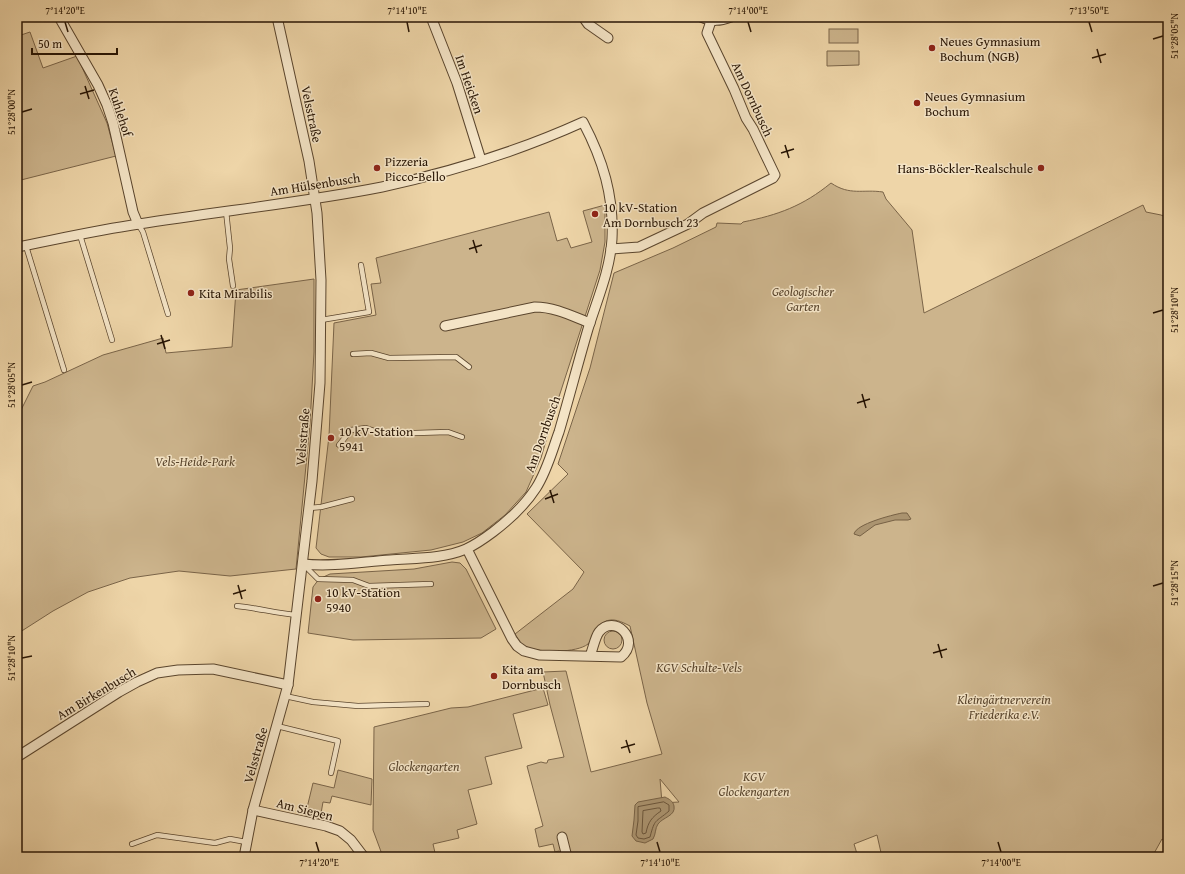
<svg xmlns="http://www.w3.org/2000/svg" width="1185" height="874" font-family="'Gentium Book Plus',serif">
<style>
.green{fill:#ccb48c;stroke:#7a6448;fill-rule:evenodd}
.water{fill:#ab9470;stroke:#776145}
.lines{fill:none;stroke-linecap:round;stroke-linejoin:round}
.shore{stroke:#6a543a;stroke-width:1}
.service-casing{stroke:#5a452d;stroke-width:6}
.minor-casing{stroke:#5a452d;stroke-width:11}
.service{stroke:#f4e4c6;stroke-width:4.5}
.minor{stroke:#f4e4c6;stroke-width:9}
.ticks{fill:none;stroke:#281504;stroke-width:1.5}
.poi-dot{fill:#8f2418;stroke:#f4e4c6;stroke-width:1.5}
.labels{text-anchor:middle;stroke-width:3;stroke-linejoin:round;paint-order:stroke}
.poi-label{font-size:13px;fill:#281504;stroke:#f4e4c6;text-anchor:start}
.street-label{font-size:13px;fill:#281504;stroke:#f4e4c6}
.park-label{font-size:13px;font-style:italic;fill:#59452d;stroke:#f4e4c6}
.neatline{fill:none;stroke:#281504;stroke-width:1.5}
.ticks-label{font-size:10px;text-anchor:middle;fill:#281504}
</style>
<rect width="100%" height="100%" fill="#eed5a8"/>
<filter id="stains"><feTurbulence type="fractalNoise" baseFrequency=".005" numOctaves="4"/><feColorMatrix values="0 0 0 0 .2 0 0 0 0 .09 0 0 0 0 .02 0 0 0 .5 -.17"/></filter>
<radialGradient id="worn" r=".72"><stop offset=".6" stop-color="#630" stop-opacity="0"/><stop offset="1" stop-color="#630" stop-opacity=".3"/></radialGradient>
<!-- green -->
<g class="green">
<polygon points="17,24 21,35 30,32 43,68 77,56 107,123 116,156 17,181"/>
<rect x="829" y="29" width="29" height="14"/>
<polygon points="827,51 859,51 859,65 827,66"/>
<path d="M831 183C850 196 863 189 883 192L886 199 912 230 924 313 1143 205 1146 212 1161 215 1168 218V826L1166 832 1168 833V842L1162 839 1152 857H882L877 835 854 844 858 857H561L559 851 555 852 553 844 539 847 535 829 543 826 527 766 541 762 545 763H547L548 760 564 757 550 705 543 672 566 671 591 772 662 754 647 703 630 626C622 622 613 617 604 622 594 626 595 637 588 644 577 653 540 653 527 647 521 645 518 640 515 634L573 589 584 572 527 514 568 474 558 464 590 368 614 273 673 248 716 227 717 223 741 224 743 222C778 215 803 206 831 183ZM660 779 679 802 662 803Z"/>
<polygon points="605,205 605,242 600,270 556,406 541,458 526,492 505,515 482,533 463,542 431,550 361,557 329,557 321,554 316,548 329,436 334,323 376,315 371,284 381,283 376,258 549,212 557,241 567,238 571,248 592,242 583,211"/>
<polygon points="314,279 314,352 310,424 296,569 230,576 179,571 130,578 88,592 53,611 17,634 17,423 20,412 33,386 45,382 103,355 163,338 166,353 232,347 236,290"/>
<polygon points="452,562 460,563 466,569 496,629 481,638 353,640 308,633 313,587 319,579 330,574 414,569"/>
<circle cx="613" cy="640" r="9"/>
<polygon points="543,688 548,705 513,714 522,748 485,757 492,784 468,790 477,824 457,830 459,838 433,844 436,857 383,857 373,830 374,727 451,708 468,707"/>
<polygon points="338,770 372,779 371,805 332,796 330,803 323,802 320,819 305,816 313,783 334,788"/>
</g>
<!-- water -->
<g class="water">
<path d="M902 513H907L911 519 908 520H895L875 525 860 536 854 534C856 524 892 515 902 513Z"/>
<path d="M665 797C669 799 673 801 674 806 676 816 663 817 658 824 655 828 656 834 653 839L645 843 636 841 632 836 634 820 635 805 638 802Z"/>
</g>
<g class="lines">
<!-- shore -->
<g class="shore">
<path d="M664 802 669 805V811C655 823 655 818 650 837L644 839 638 838 636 835 638 821V807Z"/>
<path d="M658 808H660L661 811C652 817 648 822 646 833L643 834 642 832 643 811Z"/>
</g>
<defs>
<g id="service">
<polyline points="226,211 230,248 229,259 233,286"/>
<polyline points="138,224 143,232 168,314"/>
<polyline points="80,235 112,340"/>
<polyline points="26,246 64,370"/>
<polyline points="321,320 369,312 361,265"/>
<polyline points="353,354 371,353 389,358 456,357 469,367"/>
<polyline points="339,445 351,430 366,428 383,434 448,432 462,437"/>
<polyline points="309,508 321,507 352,499"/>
<polyline points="304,565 318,579 353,580 369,586 431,584"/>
<path d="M237 606C257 608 276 613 297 615"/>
<polyline points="285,696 313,702 358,706 427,704"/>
<polyline points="277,726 338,741 331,773"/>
<polyline points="132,844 157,835 215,843 230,839 246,842"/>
</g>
<g id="minor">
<polyline points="59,17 98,85 107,105 113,123 133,212 138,224"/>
<polyline points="431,17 457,83 481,160"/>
<polyline points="583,17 588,24 608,38"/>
<path d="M701 17C712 22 720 21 731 17"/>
<path d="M17 247C58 239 98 230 139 224 220 211 301 203 382 187 451 172 519 151 583 122 603 160 614 196 612 239 610 271 597 300 588 329 578 363 569 398 559 432 552 451 547 471 536 488 525 505 509 520 493 532 485 538 475 545 466 549 443 559 414 558 390 560 361 562 332 567 303 564"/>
<polyline points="611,249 639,247 688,224 703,213 773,178 775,175 753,129 746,118 734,89 707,33 711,21"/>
<path d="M445 326 535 307C555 307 572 316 590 323"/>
<path d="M467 549 512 639 517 646 524 651 539 655 621 657C642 640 614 613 599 632 595 637 593 649 590 656"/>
<polyline points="17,757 119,692 137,682 157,673 178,670 213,669 288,685"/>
<polyline points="253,810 326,826 340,831 351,840 364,857"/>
<polyline points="562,837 567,857"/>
<polyline points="244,857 253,810 288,685 312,481 320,383 321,280 317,213 309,161 277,17"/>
</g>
</defs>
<!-- service casing -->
<use href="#service" class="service-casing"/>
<!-- minor casing -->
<use href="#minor" class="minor-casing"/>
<!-- service -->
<use href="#service" class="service"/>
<!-- minor -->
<use href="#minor" class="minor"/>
</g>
<!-- ticks -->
<path class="ticks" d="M65 22 68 32M407 22 409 32M748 22 751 32M1089 22 1092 32M1153 39 1163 36M1097 49 1101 63M1092 58 1106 54M85 86 89 99M80 94 94 90M22 112 32 109M785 145 789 158M781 153 794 149M473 240 477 253M469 249 482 245M1153 313 1163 310M161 335 165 349M157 344 170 340M22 385 32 382M862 394 866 408M857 403 870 399M550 490 554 503M545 499 558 494M238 585 242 599M1153 586 1163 583M233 594 246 590M938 644 942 658M933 653 947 649M22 658 32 656M626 740 630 753M621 748 635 744M316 842 319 852M657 842 660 852M998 842 1001 852"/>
<!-- markers -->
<g class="poi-dot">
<circle cx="932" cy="48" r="4"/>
<circle cx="917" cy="103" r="4"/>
<circle cx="377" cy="168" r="4"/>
<circle cx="1041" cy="168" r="4"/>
<circle cx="595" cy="214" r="4"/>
<circle cx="191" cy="293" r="4"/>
<circle cx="331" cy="438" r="4"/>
<circle cx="318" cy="599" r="4"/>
<circle cx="494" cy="676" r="4"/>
</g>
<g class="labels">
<!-- poi labels -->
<g class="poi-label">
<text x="940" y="46">Neues Gymnasium<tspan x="940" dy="15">Bochum (NGB)</tspan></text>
<text x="925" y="101">Neues Gymnasium<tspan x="925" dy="15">Bochum</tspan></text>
<text x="385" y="166">Pizzeria<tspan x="385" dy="15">Picco-Bello</tspan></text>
<text x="1033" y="173" text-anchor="end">Hans-Böckler-Realschule</text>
<text x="603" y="212">10 kV-Station<tspan x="603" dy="15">Am Dornbusch 23</tspan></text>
<text x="199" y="298">Kita Mirabilis</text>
<text x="339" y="436">10 kV-Station<tspan x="339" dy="15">5941</tspan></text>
<text x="326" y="597">10 kV-Station<tspan x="326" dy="15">5940</tspan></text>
<text x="502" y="674">Kita am<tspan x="502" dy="15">Dornbusch</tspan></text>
</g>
<!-- street labels -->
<g class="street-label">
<text transform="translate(470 84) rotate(71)" y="5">Im Heicken</text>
<text transform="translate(753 99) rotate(65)" y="5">Am Dornbusch</text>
<text transform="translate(121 112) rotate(72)" y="5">Kuhlehof</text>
<text transform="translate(312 114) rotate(78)" y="5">Velsstraße</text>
<text transform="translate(315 184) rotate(-9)" y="5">Am Hülsenbusch</text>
<text transform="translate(542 434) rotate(-70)" y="5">Am Dornbusch</text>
<text transform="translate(302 437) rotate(-85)" y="5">Velsstraße</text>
<text transform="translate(96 693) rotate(-31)" y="5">Am Birkenbusch</text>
<text transform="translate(255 755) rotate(-74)" y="5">Velsstraße</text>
<text transform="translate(305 809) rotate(14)" y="5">Am Siepen</text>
</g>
<!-- park labels -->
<g class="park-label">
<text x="803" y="296">Geologischer<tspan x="803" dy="15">Garten</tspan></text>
<text x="195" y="466">Vels-Heide-Park</text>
<text x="699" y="672">KGV Schulte-Vels</text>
<text x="1004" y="704">Kleingärtnerverein<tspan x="1004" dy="15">Friederika e.V.</tspan></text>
<text x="424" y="771">Glockengarten</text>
<text x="754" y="781">KGV<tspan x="754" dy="15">Glockengarten</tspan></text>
</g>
</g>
<!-- margin -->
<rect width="1185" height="874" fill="none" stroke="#eed5a8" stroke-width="44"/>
<!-- scale -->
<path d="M32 48v6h85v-6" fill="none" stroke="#281504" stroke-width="2"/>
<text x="38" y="48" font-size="12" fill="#281504" stroke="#f4e4c6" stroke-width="3" paint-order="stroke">50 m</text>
<rect x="22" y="22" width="1141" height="830" class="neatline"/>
<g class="ticks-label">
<text x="65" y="14">7°14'20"E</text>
<text x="407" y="14">7°14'10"E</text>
<text x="748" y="14">7°14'00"E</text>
<text x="1089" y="14">7°13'50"E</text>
<text transform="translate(1174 36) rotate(-90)" y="4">51°28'05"N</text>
<text transform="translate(11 112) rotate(-90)" y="4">51°28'00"N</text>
<text transform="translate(1174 310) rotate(-90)" y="4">51°28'10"N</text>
<text transform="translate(11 385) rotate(-90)" y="4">51°28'05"N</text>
<text transform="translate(1174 583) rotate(-90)" y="4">51°28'15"N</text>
<text transform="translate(11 658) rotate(-90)" y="4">51°28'10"N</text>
<text x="319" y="866">7°14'20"E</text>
<text x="660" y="866">7°14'10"E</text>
<text x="1001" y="866">7°14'00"E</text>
</g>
<rect width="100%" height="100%" filter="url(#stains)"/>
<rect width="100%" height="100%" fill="url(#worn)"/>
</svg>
